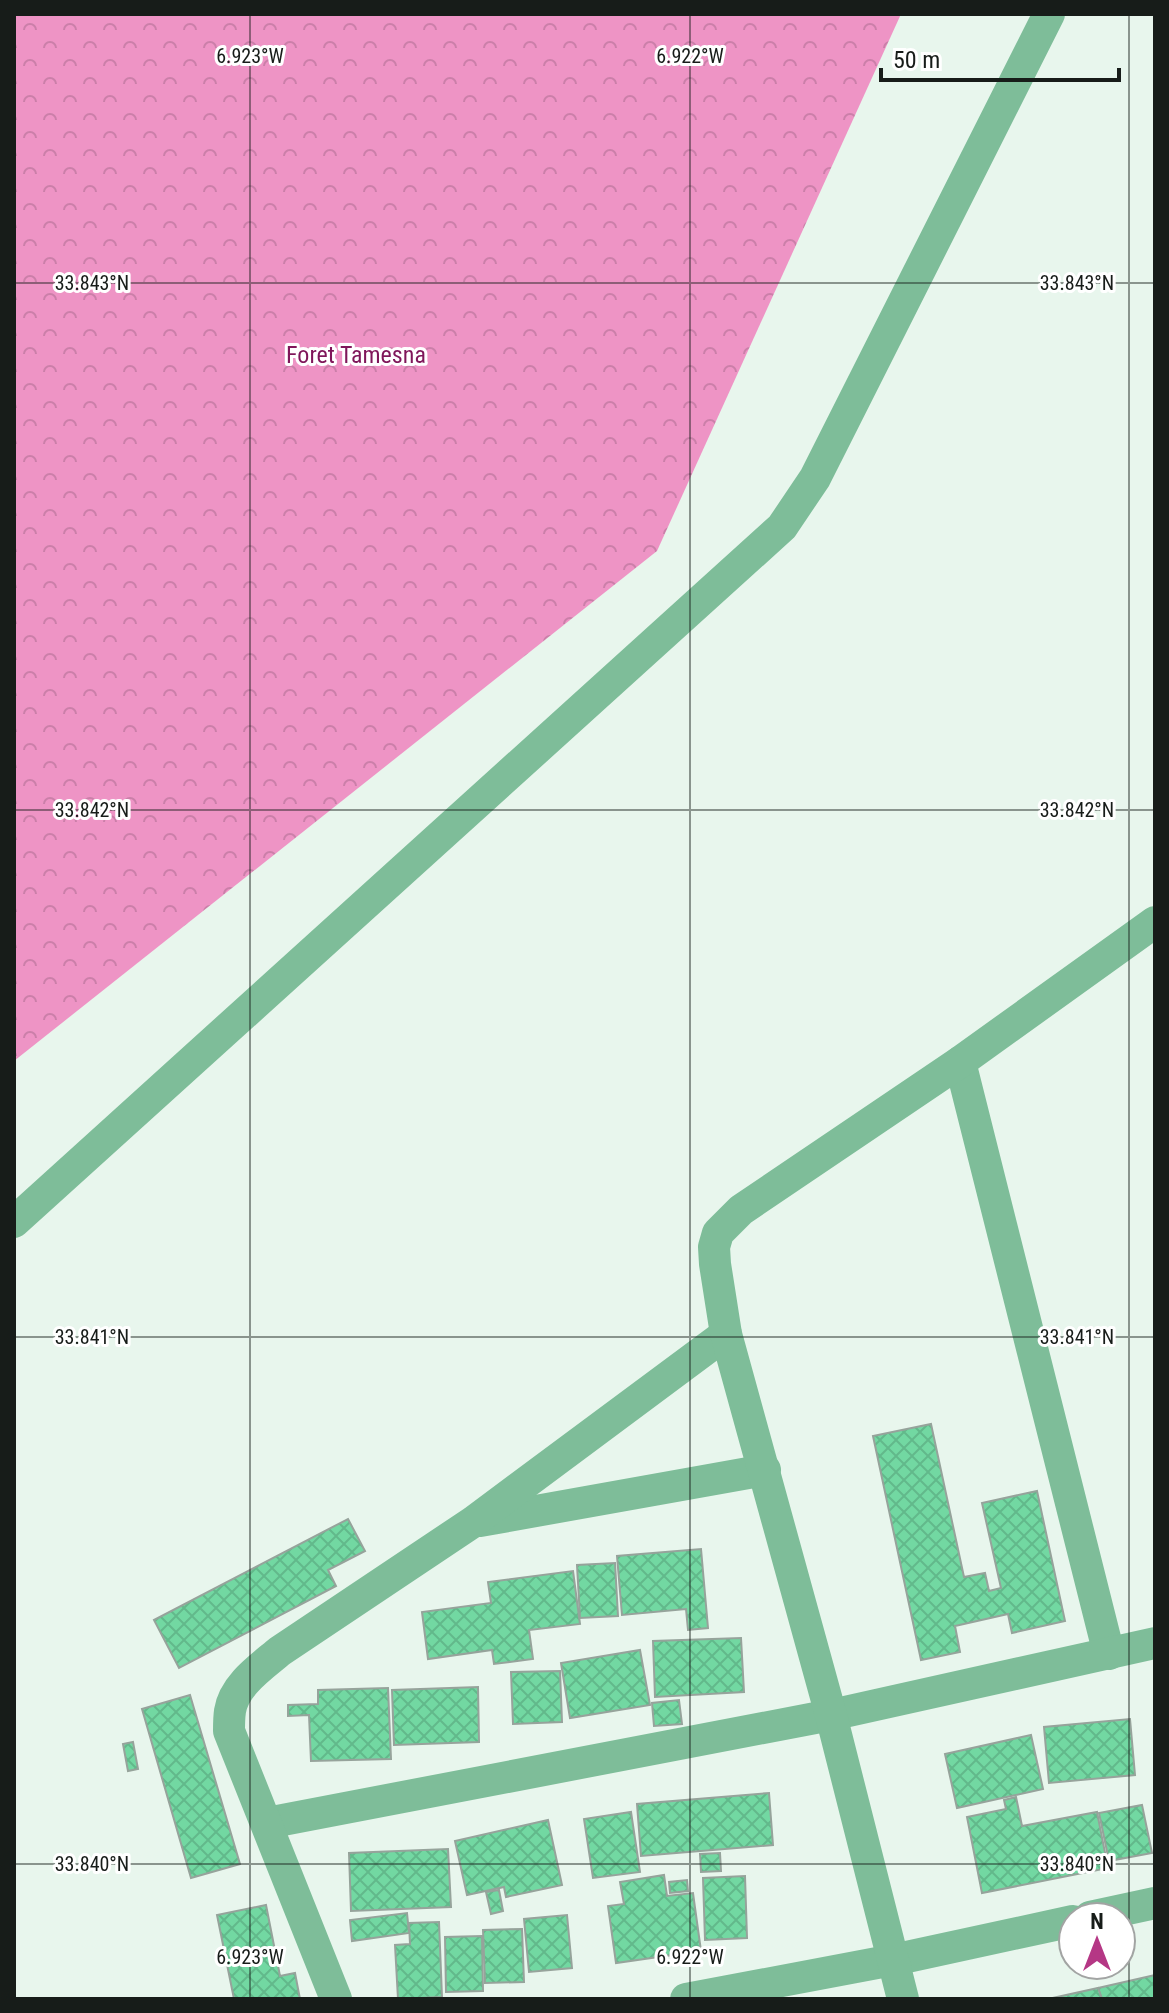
<svg xmlns="http://www.w3.org/2000/svg" width="1169" height="2013" font-family="'Roboto Condensed',sans-serif">
<style>
.forest{fill:url(#forest-crowns)}
.building{fill:url(#building-cross-hatch);stroke:#96a39b;stroke-width:2}
.lines{fill:none;stroke-linecap:round;stroke-linejoin:round}
.minor{stroke:#7ebd99;stroke-width:32}
.ticks{fill:none;stroke:#171c19;stroke-width:2;stroke-opacity:0.45}
.labels{text-anchor:middle;stroke-width:6;stroke-linejoin:round;paint-order:stroke}
.park-label{font-size:24px;fill:#7f165a;stroke:#fff}
.ticks-label{font-size:20px;text-anchor:middle;fill:#171c19;stroke:#fff;stroke-width:6;stroke-linejoin:round;paint-order:stroke}
</style>
<defs>
<pattern id="forest-crowns" width="20" height="18" patternUnits="userSpaceOnUse" patternTransform="scale(2)"><rect width="20" height="18" fill="#ee94c5"/><path d="M2 6a3 3 0 1 1 6 0M12 15a3 3 0 1 1 6 0" fill="none" stroke="#cb7fa9"/></pattern>
<pattern id="building-cross-hatch" width="8" height="8" patternUnits="userSpaceOnUse" patternTransform="scale(2)"><rect width="8" height="8" fill="#72d8a2"/><path d="M0 0l8 8M0 8l8-8" fill="none" stroke="#62b98b"/></pattern>
</defs>
<rect width="100%" height="100%" fill="#e8f6ed"/>
<!-- forest -->
<polygon class="forest" points="14,14 901,14 657,551 14,1061"/>
<!-- building -->
<g class="building">
<polygon points="931,1424 964,1577 985,1573 989,1591 1001,1588 982,1503 1037,1491 1065,1621 1012,1633 1008,1614 955,1626 960,1652 921,1660 873,1436"/>
<polygon points="348,1519 365,1551 328,1570 336,1586 179,1668 154,1620"/>
<polygon points="701,1549 708,1628 688,1630 686,1609 622,1615 617,1556"/>
<polygon points="615,1563 618,1616 580,1618 577,1565"/>
<polygon points="573,1571 580,1624 529,1630 533,1659 494,1664 492,1650 428,1659 422,1612 491,1603 488,1582"/>
<polygon points="741,1638 744,1692 655,1697 653,1641"/>
<polygon points="640,1650 650,1705 570,1718 561,1663"/>
<polygon points="560,1671 562,1722 513,1724 511,1672"/>
<polygon points="478,1687 479,1742 394,1745 392,1690"/>
<polygon points="388,1688 391,1759 311,1761 309,1715 288,1716 288,1705 318,1704 318,1690"/>
<polygon points="190,1695 240,1864 191,1878 142,1709"/>
<polygon points="679,1700 682,1724 654,1726 652,1703"/>
<polygon points="1130,1719 1135,1775 1049,1783 1044,1727"/>
<polygon points="1031,1735 1043,1789 957,1808 945,1754"/>
<polygon points="133,1742 138,1769 128,1771 123,1744"/>
<polygon points="769,1793 773,1845 641,1856 637,1804"/>
<polygon points="1016,1797 1022,1826 1097,1812 1108,1868 982,1893 967,1817 1006,1809 1004,1800"/>
<polygon points="1142,1805 1152,1853 1109,1861 1099,1813"/>
<polygon points="631,1812 640,1872 593,1878 584,1819"/>
<polygon points="548,1820 562,1885 506,1897 504,1887 467,1895 455,1841"/>
<polygon points="448,1849 451,1907 351,1911 349,1853"/>
<polygon points="720,1853 721,1871 701,1872 700,1854"/>
<polygon points="664,1875 667,1896 693,1893 701,1951 616,1963 608,1906 624,1904 620,1882"/>
<polygon points="745,1876 747,1938 705,1940 703,1878"/>
<polygon points="687,1880 688,1891 670,1893 669,1882"/>
<polygon points="499,1890 503,1911 491,1914 486,1892"/>
<polygon points="266,1905 280,1976 295,1973 300,1999 234,1999 217,1915"/>
<polygon points="407,1913 409,1933 352,1941 350,1920"/>
<polygon points="567,1915 572,1968 529,1972 524,1919"/>
<polygon points="439,1922 442,1997 398,1999 395,1945 410,1944 409,1923"/>
<polygon points="522,1929 524,1982 485,1983 483,1930"/>
<polygon points="482,1936 483,1991 446,1992 445,1937"/>
<polygon points="1155,1975 1155,1999 1102,1999 1098,1988"/>
<polygon points="1098,1988 1102,1999 1048,1999"/>
</g>
<g class="lines">
<!-- minor -->
<g class="minor">
<polyline points="960,1062 1109,1654"/>
<polyline points="14,1222 782,527 815,478 1049,14"/>
<polyline points="480,1521 765,1470"/>
<polyline points="267,1823 831,1715 1155,1643"/>
<polyline points="1090,1917 1155,1903"/>
<path d="M336 1999 229 1731C229 1725 229 1718 230 1711 234 1685 261 1667 280 1651L473 1522 726 1334"/>
<polyline points="686,1999 893,1960 1073,1921"/>
<polyline points="903,1999 831,1715 726,1334 715,1264 714,1247 718,1233 741,1210 960,1062 1155,922"/>
</g>
</g>
<!-- ticks -->
<path class="ticks" d="M250 14V1999M690 14V1999M1129 14V1999M14 283H1155M14 810H1155M14 1337H1155M14 1864H1155"/>
<g class="labels">
<!-- park labels -->
<g class="park-label">
<text x="356" y="363">Foret Tamesna</text>
</g>
</g>
<g class="ticks-label">
<text x="250" y="63">6.923°W</text>
<text x="690" y="63">6.922°W</text>
<text x="92" y="290">33.843°N</text>
<text x="1077" y="290">33.843°N</text>
<text x="92" y="817">33.842°N</text>
<text x="1077" y="817">33.842°N</text>
<text x="92" y="1344">33.841°N</text>
<text x="1077" y="1344">33.841°N</text>
<text x="92" y="1871">33.840°N</text>
<text x="1077" y="1871">33.840°N</text>
<text x="250" y="1964">6.923°W</text>
<text x="690" y="1964">6.922°W</text>
</g>
<!-- border -->
<rect width="1169" height="2013" fill="none" stroke="#171c19" stroke-width="32"/>
<!-- north arrow -->
<g transform="translate(1097 1941)"><circle r="38" fill="#ffffff" stroke="#a2a4a3" stroke-width="2"/>
<path d="M0-6L14 30L0 20L-14 30Z" fill="#b53785"/>
<text y="-12" font-size="22" font-weight="bold" text-anchor="middle" fill="#171c19">N</text>
</g>
<!-- scale -->
<path d="M881 68v12h238v-12" fill="none" stroke="#171c19" stroke-width="4"/>
<text x="893" y="68" font-size="24" fill="#171c19" stroke="#ffffff" stroke-width="6" paint-order="stroke">50 m</text>
</svg>
